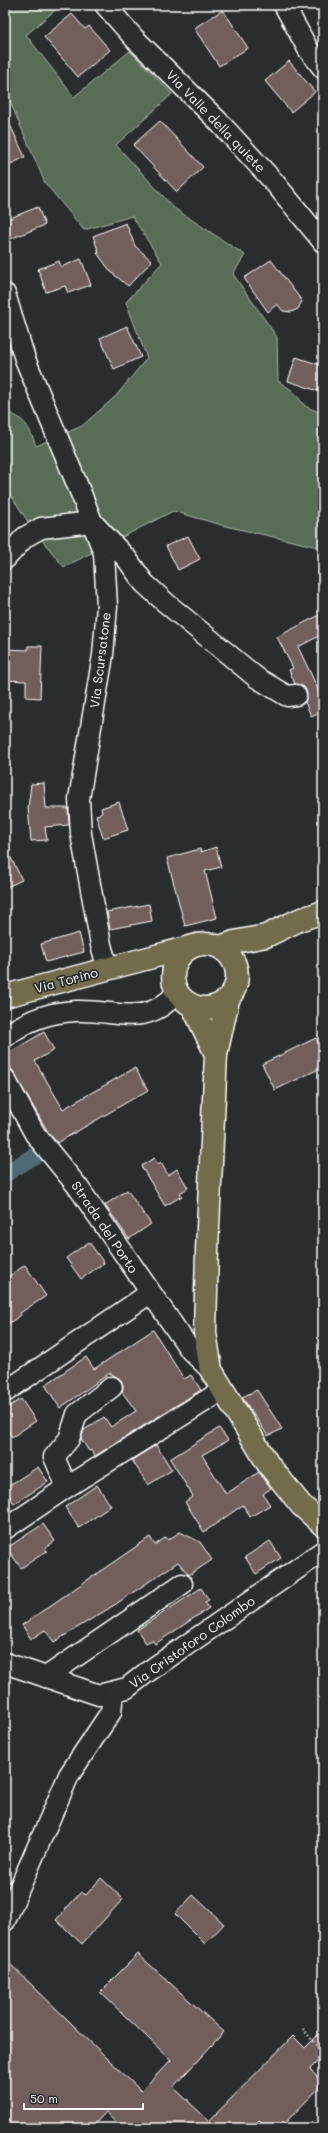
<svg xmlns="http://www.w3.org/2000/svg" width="328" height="2133" font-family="Mali,sans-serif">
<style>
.green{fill:#586c57;stroke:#acb6ab}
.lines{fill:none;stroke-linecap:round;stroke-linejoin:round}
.canal{stroke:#4f6a74;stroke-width:17}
.building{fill:#725f5d;stroke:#fff}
.minor-casing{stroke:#fff;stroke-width:23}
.major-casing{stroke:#fff;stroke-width:25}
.path{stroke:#fff;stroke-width:2.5;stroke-dasharray:1 3;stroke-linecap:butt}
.minor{stroke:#2a2d2e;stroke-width:20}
.major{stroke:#736c4b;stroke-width:22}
.labels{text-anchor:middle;stroke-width:3.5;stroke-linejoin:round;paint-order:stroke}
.street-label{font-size:13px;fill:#fff;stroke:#2a2d2e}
</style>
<rect width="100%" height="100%" fill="#2a2d2e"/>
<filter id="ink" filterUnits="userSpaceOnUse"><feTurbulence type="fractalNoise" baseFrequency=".025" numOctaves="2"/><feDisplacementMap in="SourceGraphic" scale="8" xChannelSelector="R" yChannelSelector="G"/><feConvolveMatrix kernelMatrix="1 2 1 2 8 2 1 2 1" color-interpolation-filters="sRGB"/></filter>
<g filter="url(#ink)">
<!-- green -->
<path class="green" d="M5 5H61L26 35 74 97 130 51 172 94 116 145 174 208 245 255 233 274 277 337 278 381 293 391 305 406 323 414V548L225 526 173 511 64 567 32 528 5 486V411C26 419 29 427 36 446L82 426 116 396 147 358 126 302 162 263 132 216 84 230 45 183 5 90Z"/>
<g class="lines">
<!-- canal -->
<polyline class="canal" points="5,1174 39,1153"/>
</g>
<!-- building -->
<g class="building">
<polygon points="223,10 248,48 219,66 194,28"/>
<polygon points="72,14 85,29 89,26 110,50 78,77 44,37"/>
<polygon points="289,61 315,92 291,112 265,81"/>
<polygon points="5,114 25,157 5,167"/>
<polygon points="160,121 203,167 177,192 133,145"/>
<polygon points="38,207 45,225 5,241 5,220"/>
<polygon points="126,223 135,246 152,261 128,286 111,272 97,253 99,253 93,236"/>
<polygon points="81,259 91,285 68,293 65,286 46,292 38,269 59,261 61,267"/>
<polygon points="271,260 302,301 298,309 291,312 283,311 277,304 268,312 244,278"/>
<polygon points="127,326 141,357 114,369 100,338"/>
<polygon points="296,357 323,366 323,380 318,391 288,381"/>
<polygon points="188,536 200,559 178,570 166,546"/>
<polygon points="323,613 323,634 298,647 319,691 323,689 323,711 311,716 305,702 307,694 305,689 295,684 289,670 293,668 277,637"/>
<polygon points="28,646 42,646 40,698 26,697 26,681 5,680 5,649 28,650"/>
<polygon points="44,783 46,808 68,808 69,825 45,827 47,840 31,841 28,808 31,784"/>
<polygon points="119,802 128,830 103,838 96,815 102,813 101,808"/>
<polygon points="5,846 22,880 5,888"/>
<polygon points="216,847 221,867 205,871 217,918 185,926 167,858 200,849 201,852"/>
<polygon points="149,904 152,921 110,929 107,912"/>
<polygon points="79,933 84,952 46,962 41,944"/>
<polygon points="44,1032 54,1050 35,1061 63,1109 135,1068 148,1090 57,1143 48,1132 5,1058 5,1055"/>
<polygon points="316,1038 323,1053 323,1067 275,1090 262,1064"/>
<polygon points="154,1158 158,1165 161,1163 168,1175 177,1169 188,1188 180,1193 182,1196 165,1206 141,1166"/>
<polygon points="127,1190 151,1224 129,1239 105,1205"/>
<polygon points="89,1242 104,1263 81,1279 66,1258"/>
<polygon points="25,1265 46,1296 20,1313 21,1315 5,1326 5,1279"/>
<polygon points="153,1330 184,1379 191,1375 201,1390 95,1456 91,1450 89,1451 81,1439 84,1430 104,1417 111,1427 136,1411 122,1392 123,1386 121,1380 110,1373 60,1408 45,1385 86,1357 94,1369"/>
<polygon points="257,1390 282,1429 268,1436 242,1397"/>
<polygon points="21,1399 36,1421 12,1437 5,1427 5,1409"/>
<polygon points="219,1428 228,1440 202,1455 226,1494 259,1472 271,1488 263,1494 270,1505 250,1517 243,1505 204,1532 185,1502 193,1496 170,1459"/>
<polygon points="156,1445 172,1470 148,1485 132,1460"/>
<polygon points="38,1467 48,1482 14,1504 5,1488"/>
<polygon points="97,1485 111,1506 79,1528 65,1507"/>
<polygon points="43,1524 55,1541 45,1548 47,1551 21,1568 7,1548"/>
<polygon points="180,1532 200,1542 212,1560 189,1575 178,1562 116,1604 54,1642 45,1630 31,1639 22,1625 150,1537 155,1545 166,1537 168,1540"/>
<polygon points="270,1541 281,1558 256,1574 245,1557"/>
<polygon points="201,1588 209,1600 205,1602 209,1608 155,1644 152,1640 146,1643 137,1630"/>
<polygon points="101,1878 123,1899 82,1944 56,1920 81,1892 86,1895"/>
<polygon points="193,1895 224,1924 205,1944 175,1914"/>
<polygon points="138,1954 224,2032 173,2087 209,2121 293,2036 305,2048 323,2030 323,2056 310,2069 323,2084 280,2128 267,2128 259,2120 251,2128 123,2128 106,2112 91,2128 5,2128 5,1959 141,2091 171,2060 100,1992"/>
</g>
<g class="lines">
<defs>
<g id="minor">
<polyline points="105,5 135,39 217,120 274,182 323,242"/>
<polyline points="284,5 308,49 323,68"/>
<polyline points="5,294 25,359 82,496 104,553 107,606 103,655 79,799 81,834 101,945 108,969"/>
<polyline points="5,559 25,537 41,528 92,522 127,559 144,583 166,603 257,678 287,696 296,695"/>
<path d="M5 1037C25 1021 50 1012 76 1011 117 1009 144 1029 177 993"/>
<polyline points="5,1079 35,1134 78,1187 191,1351 211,1370"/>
<polyline points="112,1387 77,1414 69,1439 54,1457 67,1487 223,1390"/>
<polyline points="5,1392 150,1293"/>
<polyline points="5,1529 67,1487"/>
<polyline points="5,1663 99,1695 127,1688 146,1673 323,1551"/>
<polyline points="46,1677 182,1584"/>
<polyline points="5,1921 69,1775 111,1712 113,1693"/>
</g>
<g id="major">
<circle cx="205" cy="976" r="32"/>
<polyline points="220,947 234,942 266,936 299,920 323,912"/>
<polyline points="5,996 190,947"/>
<polyline points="228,1000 216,1054 207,1249 205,1333 211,1370 268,1464 301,1505 323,1525"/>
<polyline points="193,1007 216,1054"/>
</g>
</defs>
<!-- minor casing -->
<use href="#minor" class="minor-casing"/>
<!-- major casing -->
<use href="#major" class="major-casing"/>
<!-- path -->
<polyline class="path" points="303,2029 323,2053"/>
<!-- minor -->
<use href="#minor" class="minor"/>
<!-- major -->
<use href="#major" class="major"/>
</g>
</g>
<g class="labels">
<!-- street labels -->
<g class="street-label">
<text transform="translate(216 121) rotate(46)" y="5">Via Valle della quiete</text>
<text transform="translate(100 660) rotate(-83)" y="5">Via Scursatone</text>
<text transform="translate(66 980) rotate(-15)" y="5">Via Torino</text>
<text transform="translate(105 1227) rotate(56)" y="5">Strada del Porto</text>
<text transform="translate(192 1642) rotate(-35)" y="5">Via Cristoforo Colombo</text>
</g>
</g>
<!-- margin -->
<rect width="328" height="2133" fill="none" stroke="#2a2d2e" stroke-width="20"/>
<rect x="10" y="10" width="308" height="2113" fill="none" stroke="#fff" stroke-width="1.5" filter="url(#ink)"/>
<!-- scale -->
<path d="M24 2103v6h119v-6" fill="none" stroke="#ffffff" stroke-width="2"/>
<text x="30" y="2103" font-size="12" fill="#ffffff" stroke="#2a2d2e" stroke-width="3" paint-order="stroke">50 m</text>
</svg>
